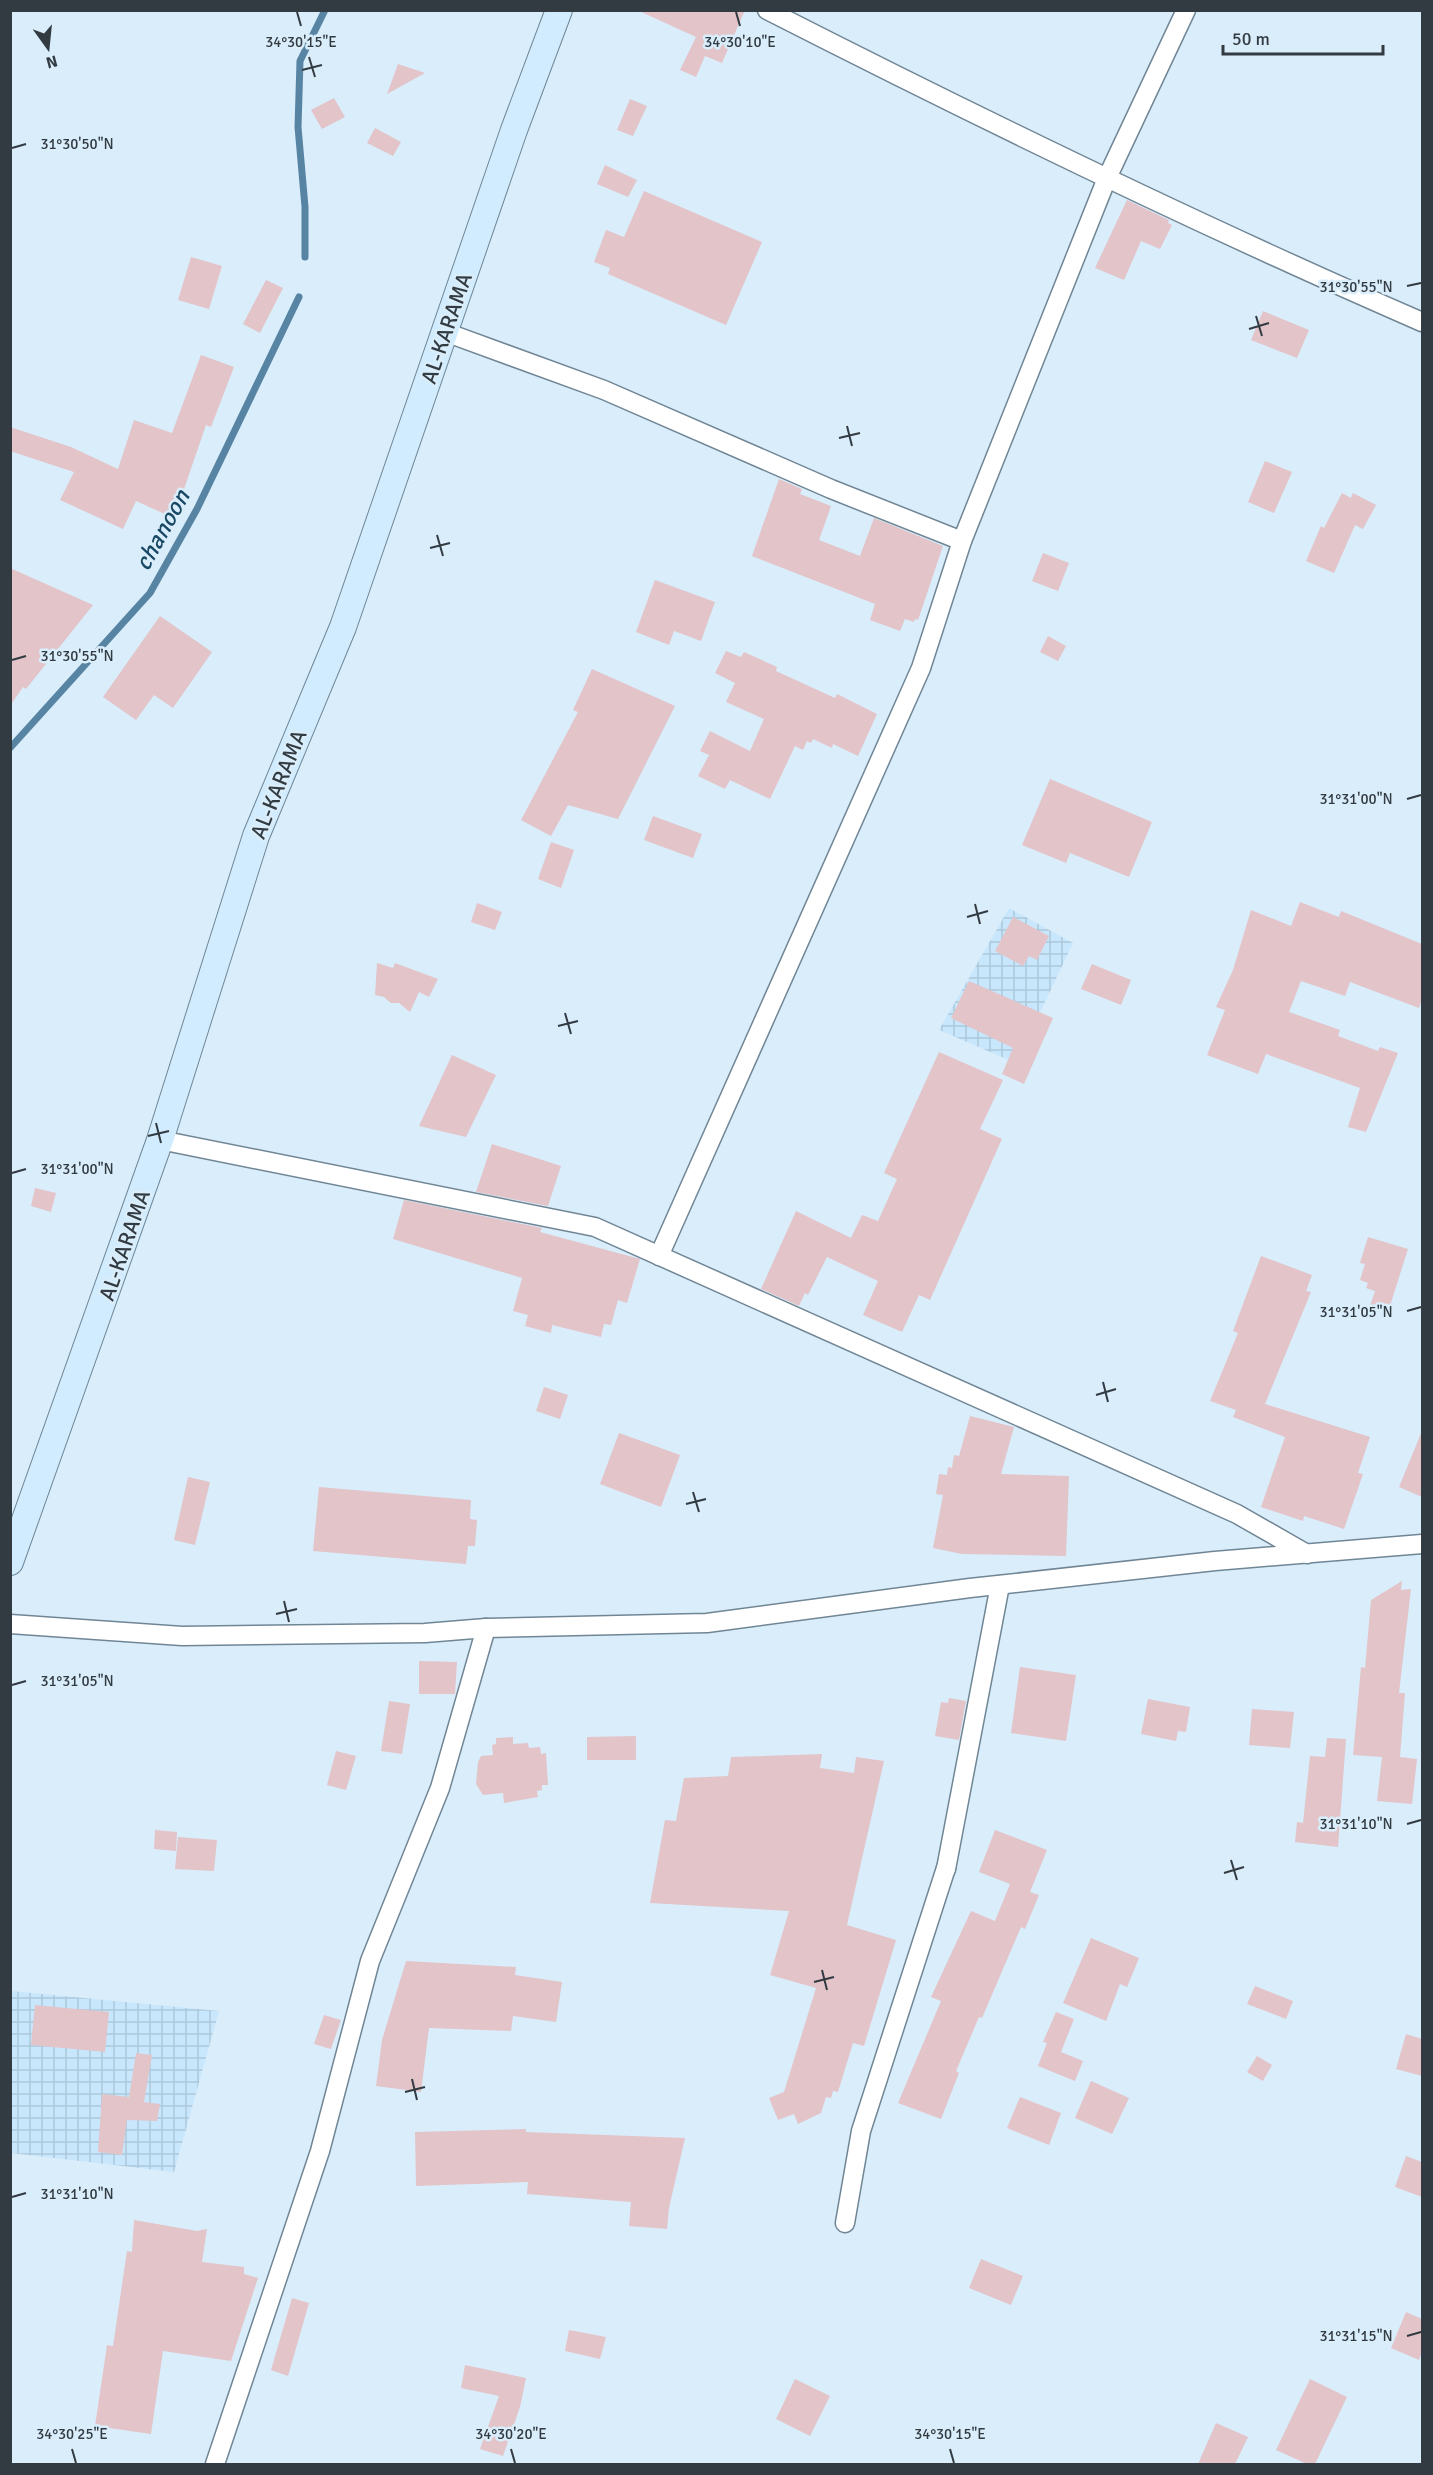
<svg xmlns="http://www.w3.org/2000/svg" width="1433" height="2475" font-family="Signika,sans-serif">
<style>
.industrial{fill:url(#industrial-grid)}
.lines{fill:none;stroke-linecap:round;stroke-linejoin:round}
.stream{stroke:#5884a3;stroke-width:7}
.building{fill:#e2c4c9}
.minor-casing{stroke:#708695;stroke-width:21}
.secondary-casing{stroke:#708695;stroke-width:28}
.minor{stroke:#fff;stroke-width:18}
.secondary{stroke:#d0ecfe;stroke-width:26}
.ticks{fill:none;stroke:#323b42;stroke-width:2}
.labels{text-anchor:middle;stroke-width:5;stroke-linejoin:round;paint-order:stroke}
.street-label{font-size:22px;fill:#323b42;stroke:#daedfb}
.water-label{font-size:24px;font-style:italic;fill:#194864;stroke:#daedfb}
.ticks-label{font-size:15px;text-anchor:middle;fill:#323b42;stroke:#daedfb;stroke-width:5;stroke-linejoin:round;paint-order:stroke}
</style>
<defs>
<pattern id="industrial-grid" width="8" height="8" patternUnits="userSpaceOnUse" patternTransform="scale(1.5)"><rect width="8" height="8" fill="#c8e7fd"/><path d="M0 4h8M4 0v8" fill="none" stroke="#acc7da"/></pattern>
</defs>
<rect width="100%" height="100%" fill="#daedfb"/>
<!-- industrial -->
<g class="industrial">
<polygon points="1009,908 1073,943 1016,1063 939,1030"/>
<polygon points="11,1991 219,2011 174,2172 11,2153"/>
</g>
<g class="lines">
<!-- stream -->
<g class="stream">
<polyline points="305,257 305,207 298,127 300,61 325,10"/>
<polyline points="10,748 150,593 197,509 299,297"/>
</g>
</g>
<!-- building -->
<g class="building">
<polygon points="637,10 745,10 722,63 705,56 696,77 680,70 696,37"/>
<polygon points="398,64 425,73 387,94"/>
<polygon points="334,98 345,117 322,129 311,110"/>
<polygon points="630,99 647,106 633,136 617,130"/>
<polygon points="375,128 401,142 393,156 367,143"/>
<polygon points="605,165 637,180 628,197 597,184"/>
<polygon points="644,191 762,242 726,325 608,274 610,268 594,262 606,230 624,237"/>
<polygon points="1127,200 1169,220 1168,223 1172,225 1160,249 1141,241 1124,280 1095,268"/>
<polygon points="191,257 222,266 209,309 178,300"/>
<polygon points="266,280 283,288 260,333 243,324"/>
<polygon points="1263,311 1309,330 1297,358 1251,340"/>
<polygon points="201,355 234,367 211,427 206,425 183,492 179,491 167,515 136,501 123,529 60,500 74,472 10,451 10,427 71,447 118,469 134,420 172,433"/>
<polygon points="1265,461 1292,472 1274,513 1248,502"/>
<polygon points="779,479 802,489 800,494 831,506 819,540 860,556 874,518 943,546 918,620 915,619 914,622 905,619 900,631 870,620 875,604 752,556"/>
<polygon points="1342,493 1351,498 1353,493 1376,505 1363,529 1355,525 1334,573 1306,561 1321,526 1324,528"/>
<polygon points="1043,553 1069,563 1058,591 1032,581"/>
<polygon points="10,568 93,605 26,689 23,687 10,706"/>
<polygon points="655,580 715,602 701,641 674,631 669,645 636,632"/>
<polygon points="160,616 212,652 173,708 154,695 136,720 103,697"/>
<polygon points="1048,636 1066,646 1058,661 1040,652"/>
<polygon points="726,651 741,657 744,652 777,667 776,671 835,698 837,694 877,714 858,756 833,744 832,748 813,739 811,743 807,741 803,750 795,746 770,799 730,780 725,789 698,776 709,755 700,751 710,731 750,751 764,719 726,702 735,683 715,673"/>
<polygon points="592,669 675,706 618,819 568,805 551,836 521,820 578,712 573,710"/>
<polygon points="1050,779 1152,822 1129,877 1070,853 1066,863 1022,845"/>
<polygon points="653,816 702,834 693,858 644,840"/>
<polygon points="551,842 574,850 561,888 538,879"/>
<polygon points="1300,902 1339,917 1341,911 1422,944 1422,999 1419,1008 1350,982 1345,996 1301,981 1289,1012 1340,1030 1338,1036 1378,1051 1380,1047 1398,1053 1366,1132 1348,1127 1360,1088 1266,1054 1258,1074 1207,1055 1225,1010 1216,1007 1233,970 1251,910 1291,926"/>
<polygon points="477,903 502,912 495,930 471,922"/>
<polygon points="1013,917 1049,936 1037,960 1029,956 1023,966 995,951"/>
<polygon points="377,963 393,968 395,963 438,979 429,997 419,992 410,1012 399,1003 391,1003 384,997 375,995"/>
<polygon points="1092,964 1131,980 1121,1005 1081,989"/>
<polygon points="969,981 1053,1018 1024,1084 1002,1074 1013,1048 951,1018"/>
<polygon points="939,1052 1003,1080 980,1129 1002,1139 930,1300 919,1295 902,1332 863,1315 878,1281 827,1257 808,1295 805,1293 799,1306 761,1289 796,1211 851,1238 862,1215 878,1221 897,1179 884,1173"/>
<polygon points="452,1055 496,1075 466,1137 419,1126"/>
<polygon points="492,1144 561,1166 548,1206 476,1192"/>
<polygon points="35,1188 56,1193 51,1212 31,1206"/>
<polygon points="404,1200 542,1228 540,1232 640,1259 627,1303 618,1300 611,1325 604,1324 601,1337 552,1325 551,1333 525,1326 528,1315 513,1311 522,1278 393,1239"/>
<polygon points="1368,1237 1408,1249 1388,1312 1370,1306 1375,1291 1366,1288 1368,1283 1360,1280 1365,1264 1360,1263"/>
<polygon points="1261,1256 1312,1275 1306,1291 1311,1292 1265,1404 1370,1437 1358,1473 1363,1474 1344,1529 1304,1516 1303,1521 1261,1507 1285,1437 1233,1417 1236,1410 1210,1401 1238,1333 1233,1331"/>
<polygon points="544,1387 568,1395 560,1419 536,1411"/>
<polygon points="970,1416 1014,1427 1001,1474 1069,1476 1066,1556 962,1554 933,1548 943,1495 936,1494 939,1474 947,1475 948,1467 952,1468 954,1455 959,1456"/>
<polygon points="1422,1431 1422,1497 1399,1487"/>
<polygon points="619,1433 680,1455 661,1507 600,1484"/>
<polygon points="188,1477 210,1482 195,1545 174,1540"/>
<polygon points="319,1487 471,1500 470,1519 477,1520 475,1546 468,1546 466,1564 313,1551"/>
<polygon points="1402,1581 1401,1590 1411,1589 1399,1693 1405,1693 1400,1757 1417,1759 1412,1804 1377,1801 1382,1757 1353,1755 1361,1667 1365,1668 1371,1600"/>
<polygon points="419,1661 457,1662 455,1694 419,1694"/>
<polygon points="1020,1667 1076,1675 1066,1741 1011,1733"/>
<polygon points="949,1698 966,1701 959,1740 935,1736 941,1702 948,1703"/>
<polygon points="1148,1699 1190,1707 1186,1732 1178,1731 1176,1741 1141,1734"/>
<polygon points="389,1701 410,1704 402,1754 381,1751"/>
<polygon points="1252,1709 1294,1712 1290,1748 1249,1745"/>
<polygon points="636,1736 636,1760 587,1760 587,1737"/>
<polygon points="513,1737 513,1744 528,1743 529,1748 540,1747 541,1754 546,1753 548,1785 542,1785 542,1790 537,1791 538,1797 504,1803 503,1793 483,1795 476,1784 478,1762 481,1756 493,1755 492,1745 496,1744 496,1738"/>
<polygon points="1327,1738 1346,1739 1338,1847 1295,1842 1297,1822 1303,1823 1310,1756 1325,1757"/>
<polygon points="336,1751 356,1756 346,1790 327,1785"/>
<polygon points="822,1754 820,1768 854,1773 856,1757 884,1761 847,1925 896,1940 864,2046 853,2043 838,2092 833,2091 831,2098 826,2097 821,2113 798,2124 794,2114 778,2120 769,2098 784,2092 816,1988 770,1975 789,1911 650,1903 665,1820 676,1821 684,1778 728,1776 731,1757"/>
<polygon points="155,1830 177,1832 176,1851 154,1849"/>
<polygon points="995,1830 1047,1850 1030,1892 1039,1895 1025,1929 1021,1927 982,2018 979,2017 956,2071 959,2073 941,2119 898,2103 941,2001 931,1997 971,1911 995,1921 1010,1884 979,1872"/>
<polygon points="178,1837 217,1840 214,1871 175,1869"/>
<polygon points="1091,1938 1139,1958 1127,1987 1120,1984 1106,2021 1063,2003"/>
<polygon points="406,1961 516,1967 515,1975 562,1982 556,2022 513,2016 511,2031 429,2028 421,2092 376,2086 382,2040"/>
<polygon points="1255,1986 1293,2001 1286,2019 1247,2004"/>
<polygon points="35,2005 109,2012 105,2052 31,2045"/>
<polygon points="1056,2012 1074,2019 1061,2052 1083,2061 1075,2081 1038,2066 1047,2043 1043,2042"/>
<polygon points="324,2015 341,2020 331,2049 314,2044"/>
<polygon points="1406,2034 1422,2039 1422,2076 1396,2069"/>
<polygon points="136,2053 152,2055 144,2102 160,2104 157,2121 127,2120 122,2155 98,2152 102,2094 129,2097"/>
<polygon points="1257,2056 1272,2065 1263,2081 1247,2072"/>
<polygon points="1091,2081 1129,2098 1112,2134 1075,2118"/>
<polygon points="1020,2097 1061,2113 1049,2145 1007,2128"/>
<polygon points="526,2129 526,2132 685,2138 669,2208 667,2229 629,2226 631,2202 527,2194 528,2182 416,2186 415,2132"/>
<polygon points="1406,2156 1422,2162 1422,2197 1395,2187"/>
<polygon points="134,2220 197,2231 207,2229 202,2262 244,2267 244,2274 258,2278 231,2361 163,2351 151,2434 95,2426 107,2345 113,2346 127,2251 132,2252"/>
<polygon points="981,2259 1023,2276 1011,2305 969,2288"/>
<polygon points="292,2298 309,2303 288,2376 271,2370"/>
<polygon points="1406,2312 1422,2319 1422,2351 1419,2360 1391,2348"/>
<polygon points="569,2330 606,2337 600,2359 565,2351"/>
<polygon points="465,2365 526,2378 520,2407 503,2456 480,2449 499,2396 461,2388"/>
<polygon points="795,2379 830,2396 810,2436 776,2419"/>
<polygon points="1310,2379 1347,2397 1315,2464 1307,2464 1276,2450"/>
<polygon points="1216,2423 1248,2437 1235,2464 1198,2464"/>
</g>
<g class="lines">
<defs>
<g id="minor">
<path d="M767 10C983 120 1201 226 1422 322"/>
<polyline points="445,332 604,390 831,489 962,541"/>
<polyline points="160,1140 595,1227 1237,1514 1307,1554"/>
<polyline points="659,1256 921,668 962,541 1107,178 1186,10"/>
<polyline points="10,1624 182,1636 425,1633 486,1628 707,1623 970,1588 1215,1561 1422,1544"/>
<polyline points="946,1869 1000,1585"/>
<polyline points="845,2223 861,2131 946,1868"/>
<polyline points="215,2464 320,2151 370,1961 440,1788 486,1628"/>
</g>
<polyline id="secondary" points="10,1562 160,1140 256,836 343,627 514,130 559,10"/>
</defs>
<!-- minor casing -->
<use href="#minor" class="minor-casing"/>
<!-- secondary casing -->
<use href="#secondary" class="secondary-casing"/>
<!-- minor -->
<use href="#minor" class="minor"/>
<!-- secondary -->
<use href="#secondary" class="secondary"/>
</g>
<!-- ticks -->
<path class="ticks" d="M297 12 301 26M736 12 740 26M309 57 315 77M302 70 322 65M12 148 26 144M1407 286 1421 283M1256 316 1262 336M1249 329 1269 323M847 426 852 446M839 438 860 433M437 535 443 556M430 548 450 543M12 660 26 656M1407 799 1421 795M975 904 980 924M967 917 988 911M565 1013 571 1034M558 1026 578 1021M156 1123 161 1143M148 1136 169 1131M12 1173 26 1169M1407 1311 1421 1307M1103 1382 1108 1402M1096 1395 1116 1389M693 1492 699 1512M686 1504 706 1499M284 1601 289 1622M276 1614 297 1609M12 1685 26 1681M1407 1824 1421 1820M1231 1860 1237 1880M1224 1873 1244 1867M822 1970 827 1990M814 1982 834 1977M412 2079 417 2100M405 2092 425 2087M12 2197 26 2193M1407 2336 1421 2332M72 2449 76 2463M511 2449 515 2463M950 2449 954 2463"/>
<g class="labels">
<!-- street labels -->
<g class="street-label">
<text transform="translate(446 328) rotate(-71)" y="8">AL-KARAMA</text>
<text transform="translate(278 784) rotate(-68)" y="8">AL-KARAMA</text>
<text transform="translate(124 1245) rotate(-71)" y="8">AL-KARAMA</text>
</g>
<!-- water labels -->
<g class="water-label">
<text transform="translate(162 530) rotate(-61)" y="8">chanoon</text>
</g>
</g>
<g class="ticks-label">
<text x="301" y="47">34°30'15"E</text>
<text x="740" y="47">34°30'10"E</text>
<text x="77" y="149">31°30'50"N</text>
<text x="1356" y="292">31°30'55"N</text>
<text x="77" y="661">31°30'55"N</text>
<text x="1356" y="804">31°31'00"N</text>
<text x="77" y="1174">31°31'00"N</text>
<text x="1356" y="1317">31°31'05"N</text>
<text x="77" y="1686">31°31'05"N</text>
<text x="1356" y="1829">31°31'10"N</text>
<text x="77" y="2199">31°31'10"N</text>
<text x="1356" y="2341">31°31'15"N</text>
<text x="72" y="2439">34°30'25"E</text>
<text x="511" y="2439">34°30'20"E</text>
<text x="950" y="2439">34°30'15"E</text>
</g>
<!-- border -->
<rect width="1433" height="2475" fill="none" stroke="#323b42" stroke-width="24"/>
<!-- north arrow -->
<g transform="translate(48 48) rotate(165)" stroke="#daedfb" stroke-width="4.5" paint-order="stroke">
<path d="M0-4.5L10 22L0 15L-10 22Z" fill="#323b42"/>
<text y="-9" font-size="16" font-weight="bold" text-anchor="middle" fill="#323b42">N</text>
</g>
<!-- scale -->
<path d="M1223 45v9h160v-9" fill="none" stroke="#323b42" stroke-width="3"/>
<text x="1232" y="45" font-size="18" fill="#323b42" stroke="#daedfb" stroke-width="4.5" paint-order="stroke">50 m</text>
</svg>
